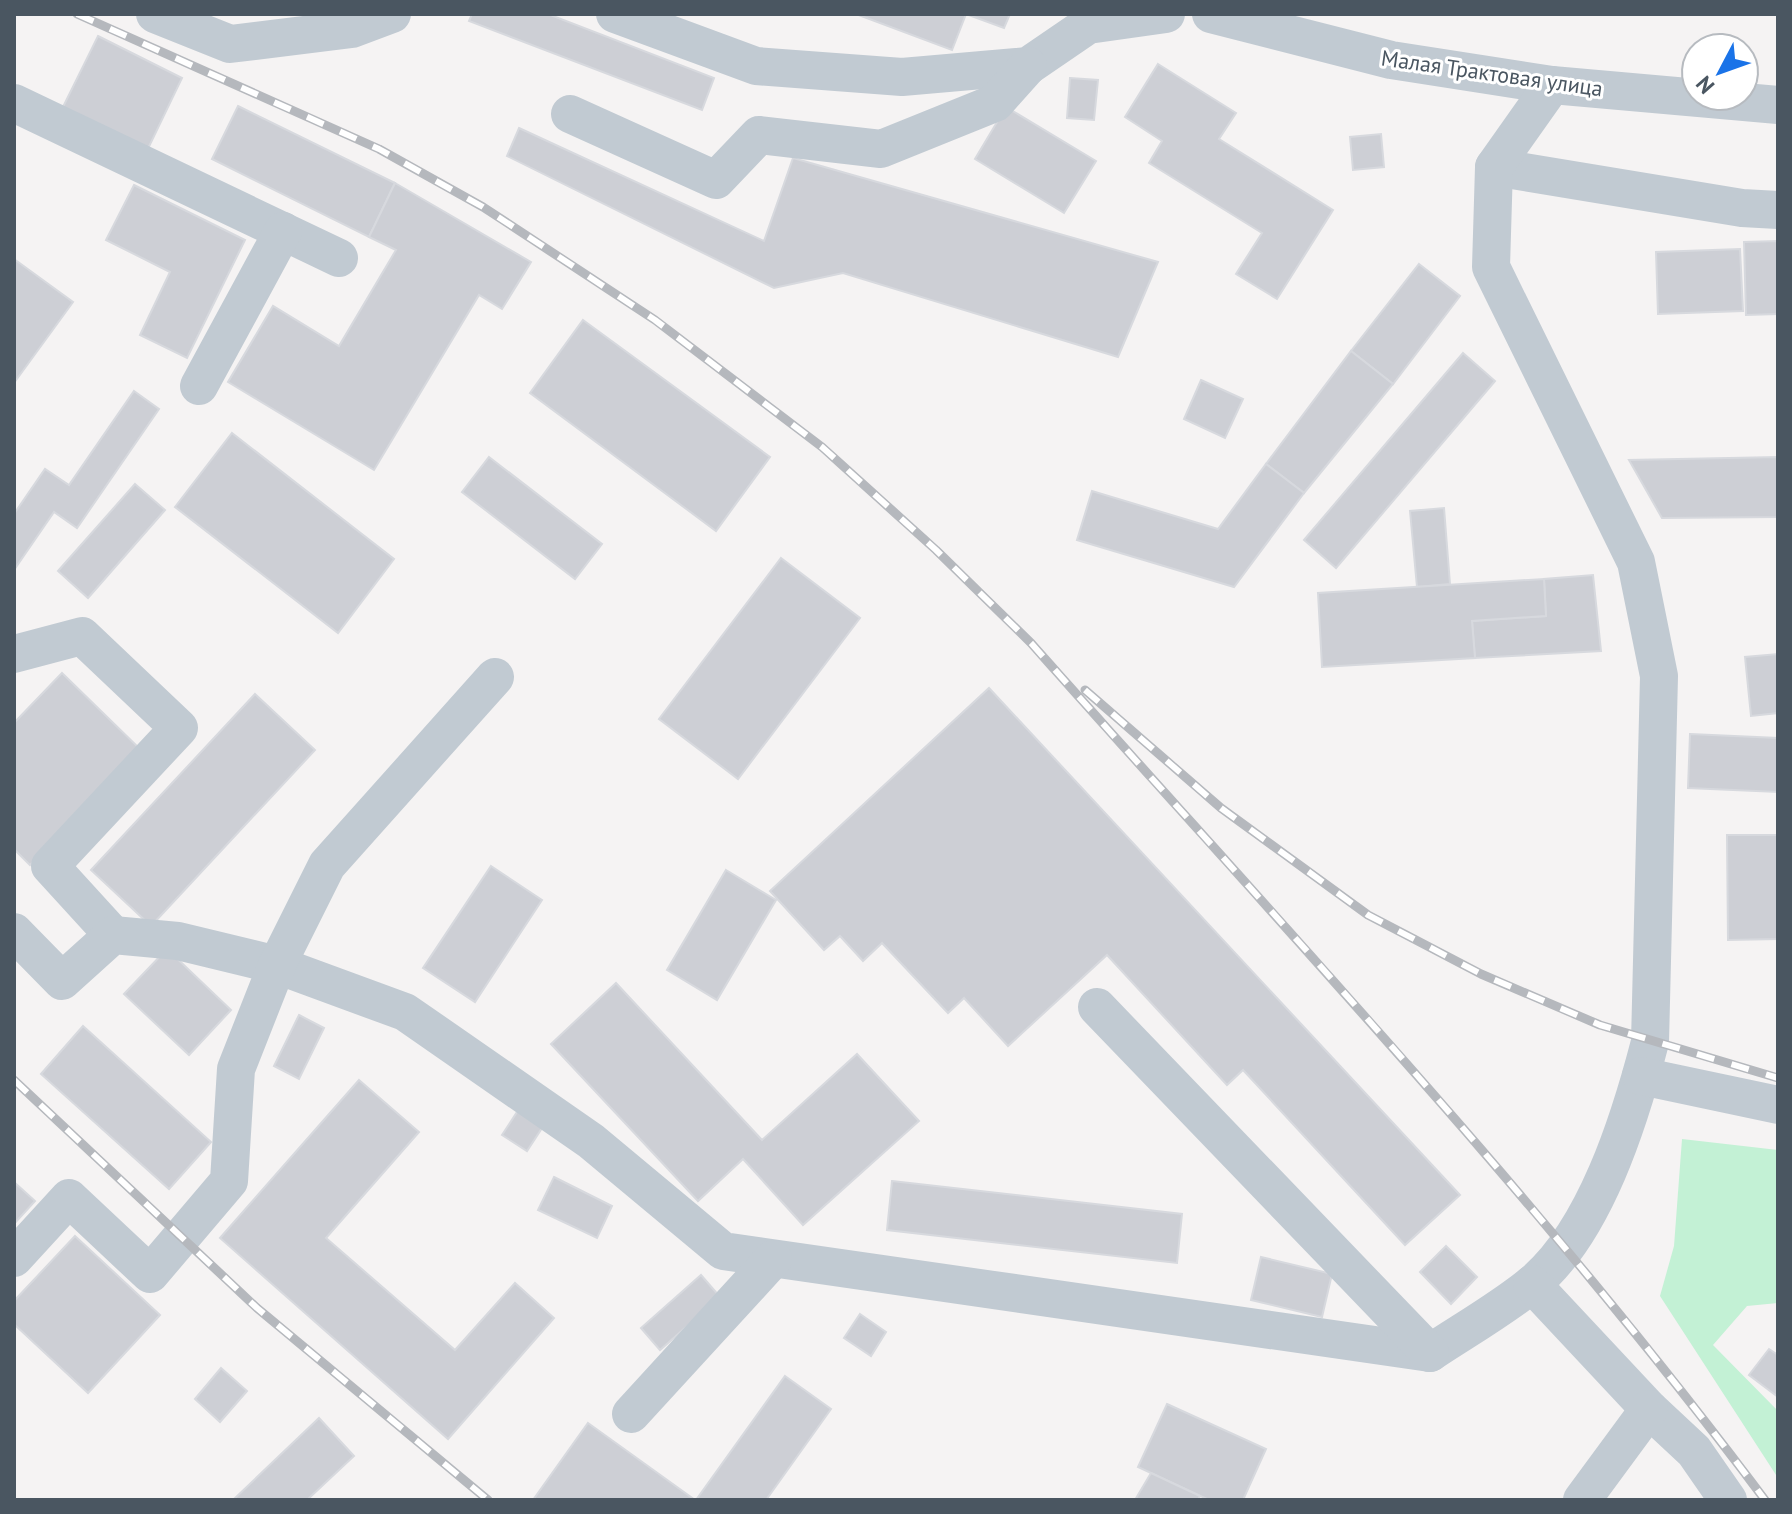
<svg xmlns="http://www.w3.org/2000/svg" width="1792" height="1514" font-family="'PT Sans',sans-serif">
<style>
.green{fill:#c3f1d5}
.building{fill:#cdcfd5;stroke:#d7d9de;stroke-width:2}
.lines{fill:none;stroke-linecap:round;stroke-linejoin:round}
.minor{stroke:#c1cad2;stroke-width:38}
.rail-casing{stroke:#b5b8bd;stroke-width:9}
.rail{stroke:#fff;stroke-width:6;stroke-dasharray:18;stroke-linecap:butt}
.labels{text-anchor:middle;stroke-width:6;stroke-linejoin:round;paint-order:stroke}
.street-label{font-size:22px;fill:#4a5661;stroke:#fff}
</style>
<rect width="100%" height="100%" fill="#f5f3f3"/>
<!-- green -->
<polygon class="green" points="1682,1139 1778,1150 1778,1303 1747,1306 1713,1345 1778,1411 1778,1478 1660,1296 1674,1246"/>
<!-- building -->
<g class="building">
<polygon points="472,14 548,14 714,78 702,110 469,21"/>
<polygon points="856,14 966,14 952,50"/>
<polygon points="966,14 1010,14 1004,28"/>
<polygon points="98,36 182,78 144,157 59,115"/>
<polygon points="1158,64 1236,113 1219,139 1333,210 1277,299 1236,274 1262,233 1149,163 1162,141 1125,117"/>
<polygon points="1070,78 1098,80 1094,120 1067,118"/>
<polygon points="238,106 395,183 369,237 212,159"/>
<polygon points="1006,107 1096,161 1064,213 975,159"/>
<polygon points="519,128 764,241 793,158 1158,262 1118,357 843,273 774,288 507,156"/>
<polygon points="1381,134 1384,167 1353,170 1350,137"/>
<polygon points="395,183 531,262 502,309 479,295 374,470 228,382 273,306 339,346 396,250 369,237"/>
<polygon points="134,185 245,240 187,358 140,335 170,272 106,240"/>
<polygon points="1778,241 1778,314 1746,315 1744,242"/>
<polygon points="1740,249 1743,311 1658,314 1656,252"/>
<polygon points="14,259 73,302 14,383"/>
<polygon points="1419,264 1460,296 1393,384 1351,351"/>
<polygon points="583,320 770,457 716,531 530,393"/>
<polygon points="1351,351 1393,384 1304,493 1266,464"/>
<polygon points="1463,353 1495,381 1336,568 1304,540"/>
<polygon points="1201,380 1243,399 1225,438 1184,419"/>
<polygon points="134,391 159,409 77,528 54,512 14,570 14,514 45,469 69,485"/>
<polygon points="232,433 394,559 338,633 175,507"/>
<polygon points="489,457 602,544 575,579 462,492"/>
<polygon points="1778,457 1778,517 1662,518 1629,460"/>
<polygon points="1266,464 1304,493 1234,587 1077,540 1092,491 1218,529"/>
<polygon points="135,484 165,510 88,598 58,571"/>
<polygon points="1444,508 1450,584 1417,587 1410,511"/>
<polygon points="781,558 860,618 738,779 659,719"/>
<polygon points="1593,575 1601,651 1475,658 1472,621 1546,616 1544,579"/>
<polygon points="1544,579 1546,616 1472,621 1475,658 1322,667 1318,593"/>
<polygon points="1778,654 1778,713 1751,716 1745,657"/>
<polygon points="62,673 141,750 30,865 14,849 14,723"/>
<polygon points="989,688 1460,1195 1405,1245 1243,1070 1227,1085 1107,955 1008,1046 964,998 948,1013 882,943 863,961 840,936 824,950 770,891"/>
<polygon points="255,694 315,750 151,926 91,870"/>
<polygon points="1690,734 1778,738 1778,792 1688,788"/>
<polygon points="1727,835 1778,835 1778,939 1728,940"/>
<polygon points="491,866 542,900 475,1002 423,968"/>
<polygon points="726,870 776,900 717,1000 667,970"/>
<polygon points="167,949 231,1010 189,1055 124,994"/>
<polygon points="616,983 762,1140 857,1054 919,1121 803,1225 743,1159 698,1201 551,1044"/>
<polygon points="299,1015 324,1028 299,1079 274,1066"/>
<polygon points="83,1026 211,1142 169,1189 41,1074"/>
<polygon points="359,1080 419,1132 326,1238 455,1350 515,1283 554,1318 448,1439 220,1238"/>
<polygon points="519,1109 544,1125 527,1151 502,1135"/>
<polygon points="554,1177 612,1206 597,1238 538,1210"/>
<polygon points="892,1181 1182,1214 1177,1263 887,1230"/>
<polygon points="14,1182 35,1201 14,1224"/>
<polygon points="75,1236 160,1315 88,1393 14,1324 14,1301"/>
<polygon points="1446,1246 1477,1277 1451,1304 1420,1272"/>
<polygon points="1261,1257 1332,1274 1322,1317 1251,1300"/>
<polygon points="701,1275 720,1297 660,1350 641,1328"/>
<polygon points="860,1314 886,1332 871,1356 844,1338"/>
<polygon points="1769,1349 1778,1355 1778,1397 1749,1375"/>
<polygon points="221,1368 247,1391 220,1422 195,1399"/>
<polygon points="785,1376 831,1409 766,1500 696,1500"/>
<polygon points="1167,1404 1266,1449 1243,1500 1209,1500 1138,1467"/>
<polygon points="319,1418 354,1456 307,1500 233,1500"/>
<polygon points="588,1423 695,1500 533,1500"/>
<polygon points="1151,1473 1200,1496 1198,1500 1135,1500"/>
</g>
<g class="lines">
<!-- minor -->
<g class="minor">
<polyline points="155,14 230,44 352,29 392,14"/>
<polyline points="615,14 756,66 902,77 1028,66 1088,25 1166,14"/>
<polyline points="1211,14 1391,60 1552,85 1778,105"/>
<polyline points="14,103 339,258"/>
<polyline points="570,114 716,180 759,135 881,149 995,103 1028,66"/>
<polyline points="1494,167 1742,208 1778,210"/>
<polyline points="199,386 283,231"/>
<polyline points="14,654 82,636 179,728 50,866 113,935"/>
<path d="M14 932 62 981 113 935 178 941 277 965 405 1012 591 1141 723 1251 1430 1353C1463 1331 1500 1310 1531 1285 1595 1233 1630 1119 1650 1042L1659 676 1636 562 1491 267 1494 167 1552 85"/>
<polyline points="1097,1007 1430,1353"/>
<polyline points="1641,1076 1778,1105"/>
<polyline points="14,1258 69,1198 150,1274 229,1181 236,1069 277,965 327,865 495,677"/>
<polyline points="1532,1284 1649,1409 1694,1451 1728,1500"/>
<polyline points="631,1414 773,1259"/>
<polyline points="1582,1500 1649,1409"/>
</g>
<defs>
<g id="rail">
<path d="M77 14 379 149 483 207 655 320 822 447 936 550 1031 643C1280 924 1540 1199 1765 1500"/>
<polyline points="1085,690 1221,808 1368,915 1481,974 1600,1025 1778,1078"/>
<polyline points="14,1080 257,1308 488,1500"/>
</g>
</defs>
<!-- rail casing -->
<use href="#rail" class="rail-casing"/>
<!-- rail -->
<use href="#rail" class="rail"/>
</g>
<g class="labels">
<!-- street labels -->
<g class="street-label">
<text transform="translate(1492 73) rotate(8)" y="8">Малая Трактовая улица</text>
</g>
</g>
<!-- border -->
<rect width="1792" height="1514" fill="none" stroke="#4a5661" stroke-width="32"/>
<!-- north arrow -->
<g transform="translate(1720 72) rotate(229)"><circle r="38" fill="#ffffff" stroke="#b7bbc0" stroke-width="2"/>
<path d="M0-6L14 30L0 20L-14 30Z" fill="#1a73e8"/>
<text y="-12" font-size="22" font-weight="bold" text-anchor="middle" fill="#4a5661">N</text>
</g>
</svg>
